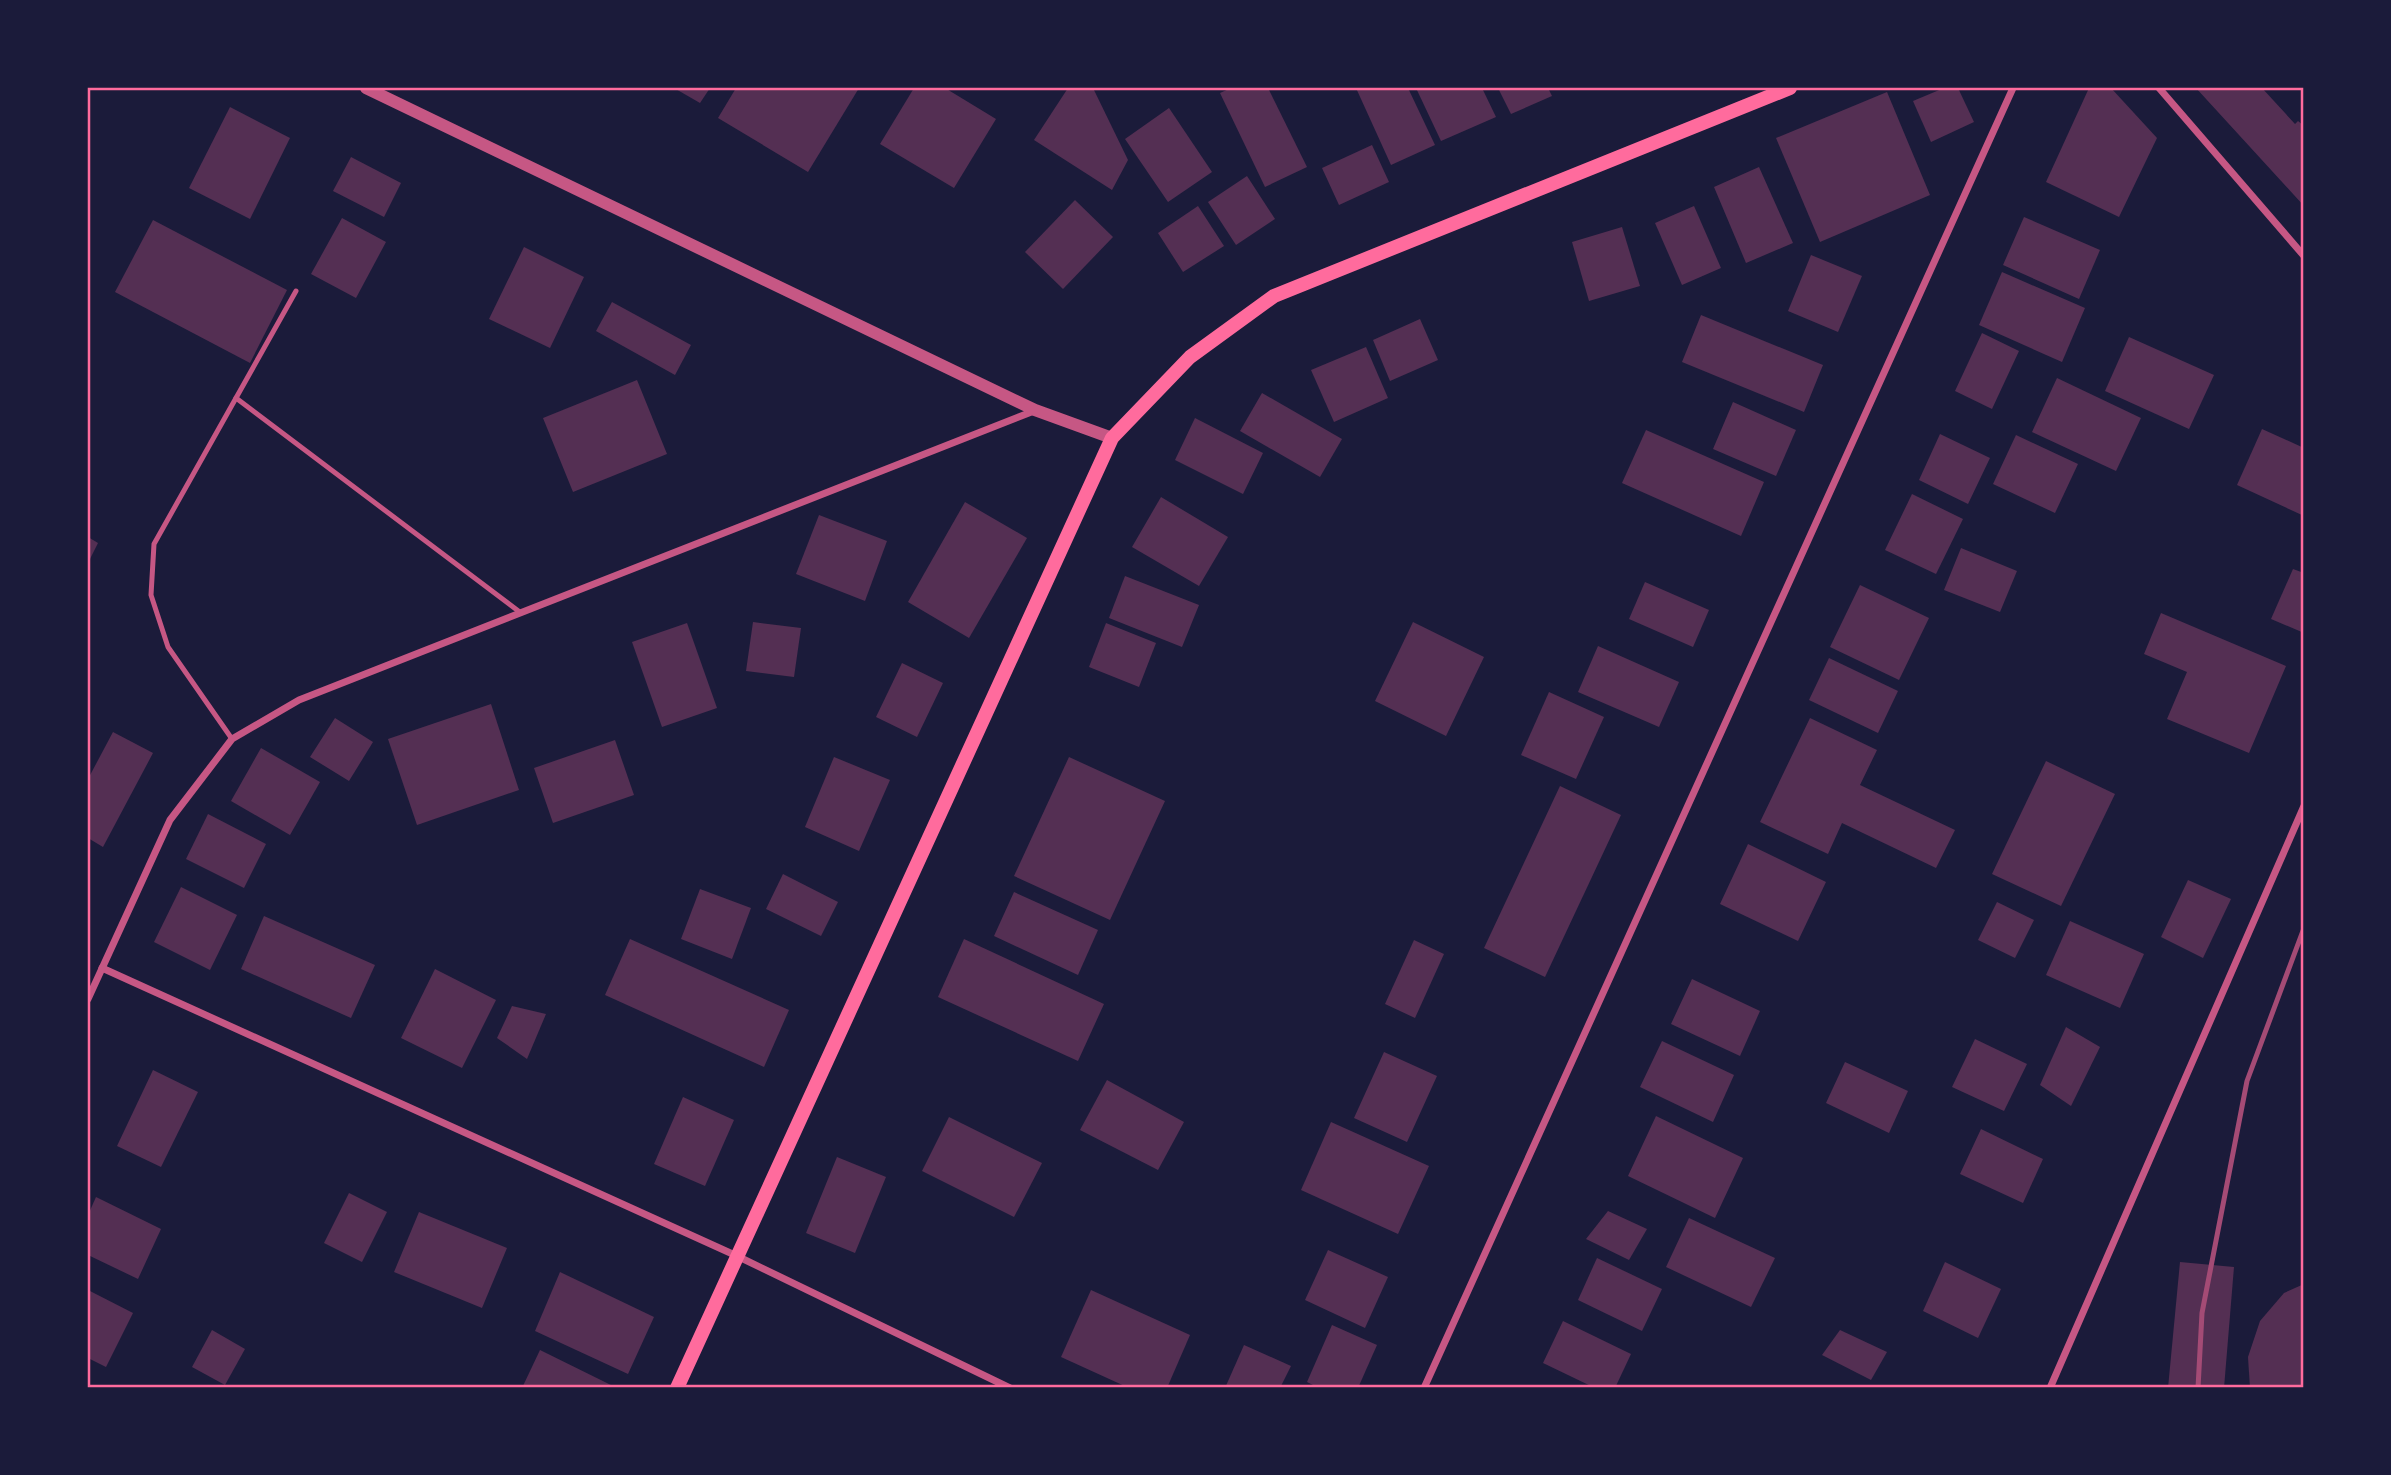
<svg xmlns="http://www.w3.org/2000/svg" width="2391" height="1475" font-family="Jost,sans-serif">
<style>
.building{fill:#542f53}
.lines{fill:none;stroke-linecap:round;stroke-linejoin:round}
.service{stroke:#c65784;stroke-width:5}
.minor{stroke:#c65784;stroke-width:7}
.tertiary{stroke:#c65784;stroke-width:12}
.secondary{stroke:#ff6b9d;stroke-width:14}
.rail{stroke:#a44b75;stroke-width:5}
.neatline{fill:none;stroke:#ff6b9d;stroke-width:2.5}
</style>
<rect width="100%" height="100%" fill="#1b1b3a"/>
<!-- building -->
<g class="building">
<polygon points="674,88 710,88 700,103"/>
<polygon points="736,88 859,88 808,172 718,118"/>
<polygon points="914,88 945,88 996,119 954,188 880,144"/>
<polygon points="1068,88 1093,88 1128,160 1112,190 1034,140"/>
<polygon points="1231,88 1268,88 1307,167 1265,187 1220,93"/>
<polygon points="1356,88 1408,88 1435,145 1391,165"/>
<polygon points="1416,88 1482,88 1496,117 1441,141"/>
<polygon points="1498,88 1548,88 1552,96 1511,114"/>
<polygon points="1944,88 1958,88 1974,122 1931,142 1913,101"/>
<polygon points="2089,88 2111,88 2157,138 2119,217 2046,182"/>
<polygon points="2196,88 2262,88 2295,124 2298,121 2304,126 2304,206"/>
<polygon points="1887,92 1930,195 1820,242 1776,138"/>
<polygon points="230,107 290,138 250,219 189,188"/>
<polygon points="1169,108 1212,172 1168,202 1125,139"/>
<polygon points="1372,145 1389,182 1339,205 1322,168"/>
<polygon points="351,157 401,183 384,217 333,191"/>
<polygon points="1759,167 1793,243 1746,263 1714,187"/>
<polygon points="1247,176 1275,219 1236,245 1208,202"/>
<polygon points="1075,200 1113,237 1063,289 1025,252"/>
<polygon points="1198,206 1224,246 1183,272 1158,233"/>
<polygon points="1694,206 1721,268 1682,285 1655,223"/>
<polygon points="2024,217 2100,250 2079,299 2003,265"/>
<polygon points="342,218 386,242 356,298 311,274"/>
<polygon points="153,220 287,290 250,363 115,292"/>
<polygon points="1622,227 1640,286 1589,301 1572,242"/>
<polygon points="524,247 584,277 550,348 489,319"/>
<polygon points="1811,255 1862,276 1838,332 1788,311"/>
<polygon points="2002,272 2085,308 2062,362 1979,325"/>
<polygon points="612,302 691,345 675,375 596,331"/>
<polygon points="1701,315 1823,365 1804,412 1682,362"/>
<polygon points="1420,319 1438,360 1390,381 1373,340"/>
<polygon points="1982,333 2019,351 1992,409 1955,391"/>
<polygon points="2129,337 2214,375 2189,429 2105,391"/>
<polygon points="1366,347 1388,398 1334,422 1311,370"/>
<polygon points="2057,378 2141,418 2116,471 2032,432"/>
<polygon points="637,380 667,454 573,492 543,418"/>
<polygon points="1262,393 1342,439 1320,477 1240,431"/>
<polygon points="1733,402 1796,430 1776,476 1713,449"/>
<polygon points="1195,418 1263,453 1243,494 1175,460"/>
<polygon points="2262,429 2304,448 2304,516 2237,485"/>
<polygon points="1646,430 1764,482 1741,536 1622,483"/>
<polygon points="1940,434 1990,458 1968,504 1919,480"/>
<polygon points="2016,435 2078,464 2055,513 1993,484"/>
<polygon points="1912,494 1963,519 1936,574 1885,550"/>
<polygon points="1161,497 1228,537 1199,586 1132,547"/>
<polygon points="965,502 1027,538 969,638 908,602"/>
<polygon points="819,515 887,541 865,601 796,574"/>
<polygon points="88,537 98,543 88,563"/>
<polygon points="1961,548 2017,571 2000,612 1944,590"/>
<polygon points="2293,569 2304,573 2304,633 2271,619"/>
<polygon points="1125,576 1199,605 1182,647 1109,618"/>
<polygon points="1645,582 1709,610 1693,647 1629,619"/>
<polygon points="1860,585 1929,618 1899,680 1830,647"/>
<polygon points="2161,613 2286,666 2249,753 2167,719 2187,672 2144,654"/>
<polygon points="753,622 801,628 794,677 746,671"/>
<polygon points="1413,622 1484,657 1446,736 1375,701"/>
<polygon points="687,623 717,708 662,727 632,642"/>
<polygon points="1106,623 1156,643 1139,687 1089,667"/>
<polygon points="1598,646 1679,682 1659,727 1578,692"/>
<polygon points="1829,658 1898,691 1878,733 1809,700"/>
<polygon points="902,663 943,683 917,737 876,717"/>
<polygon points="1549,692 1604,717 1576,779 1521,755"/>
<polygon points="491,704 519,790 417,825 388,739"/>
<polygon points="335,718 373,742 349,781 310,757"/>
<polygon points="1810,718 1877,750 1860,785 1955,830 1936,868 1842,823 1828,854 1760,822"/>
<polygon points="113,732 153,753 103,847 88,838 88,779"/>
<polygon points="615,740 634,795 553,823 534,768"/>
<polygon points="261,748 320,782 290,835 231,801"/>
<polygon points="834,757 890,780 859,851 805,827"/>
<polygon points="1069,757 1165,801 1110,920 1014,876"/>
<polygon points="2046,761 2115,794 2061,906 1992,874"/>
<polygon points="1560,786 1621,815 1545,977 1484,948"/>
<polygon points="208,814 266,844 244,888 186,859"/>
<polygon points="1748,844 1826,882 1798,941 1720,904"/>
<polygon points="783,874 838,902 821,936 766,909"/>
<polygon points="2188,880 2231,899 2203,958 2161,937"/>
<polygon points="181,887 237,915 210,970 154,942"/>
<polygon points="700,889 751,908 732,959 681,939"/>
<polygon points="1014,892 1098,930 1078,975 994,936"/>
<polygon points="1997,902 2034,920 2015,958 1978,940"/>
<polygon points="264,916 375,965 351,1018 241,969"/>
<polygon points="2070,921 2144,954 2120,1008 2046,975"/>
<polygon points="630,939 789,1010 764,1067 605,995"/>
<polygon points="964,939 1104,1004 1078,1061 938,997"/>
<polygon points="1414,940 1444,954 1415,1018 1385,1004"/>
<polygon points="435,969 496,1000 462,1068 401,1038"/>
<polygon points="1692,979 1760,1011 1740,1056 1671,1024"/>
<polygon points="512,1006 546,1014 527,1059 497,1038"/>
<polygon points="2066,1027 2100,1047 2071,1106 2040,1085"/>
<polygon points="1975,1039 2027,1064 2004,1111 1952,1087"/>
<polygon points="1662,1041 1734,1075 1713,1122 1640,1087"/>
<polygon points="1384,1052 1437,1076 1407,1142 1354,1118"/>
<polygon points="1845,1062 1908,1091 1889,1133 1826,1103"/>
<polygon points="153,1070 198,1092 161,1167 117,1146"/>
<polygon points="1107,1080 1184,1122 1158,1170 1080,1130"/>
<polygon points="683,1097 734,1120 705,1186 654,1164"/>
<polygon points="1656,1116 1743,1158 1715,1218 1628,1176"/>
<polygon points="949,1117 1042,1163 1014,1217 922,1171"/>
<polygon points="1331,1122 1429,1166 1398,1234 1301,1190"/>
<polygon points="1981,1129 2043,1159 2023,1203 1960,1174"/>
<polygon points="837,1157 886,1177 855,1253 806,1233"/>
<polygon points="349,1193 387,1212 362,1262 324,1243"/>
<polygon points="96,1197 161,1229 138,1279 88,1255 88,1215"/>
<polygon points="1608,1211 1647,1229 1629,1260 1586,1239"/>
<polygon points="419,1212 507,1248 482,1308 394,1272"/>
<polygon points="1689,1218 1775,1258 1751,1307 1666,1267"/>
<polygon points="1328,1250 1388,1277 1365,1328 1305,1300"/>
<polygon points="1597,1258 1662,1289 1642,1331 1578,1300"/>
<polygon points="1945,1262 2001,1289 1978,1338 1923,1311"/>
<polygon points="2180,1262 2234,1267 2224,1388 2168,1388"/>
<polygon points="560,1272 654,1317 628,1374 535,1331"/>
<polygon points="2304,1284 2304,1388 2250,1388 2248,1357 2260,1321 2284,1293"/>
<polygon points="88,1290 133,1313 106,1367 88,1358"/>
<polygon points="1091,1290 1190,1335 1167,1388 1129,1388 1061,1357"/>
<polygon points="1563,1321 1631,1354 1615,1388 1595,1388 1543,1363"/>
<polygon points="1332,1325 1377,1345 1358,1388 1319,1388 1307,1382"/>
<polygon points="212,1330 245,1349 225,1385 192,1367"/>
<polygon points="1840,1330 1887,1352 1871,1380 1822,1355"/>
<polygon points="1244,1345 1291,1366 1280,1388 1225,1388"/>
<polygon points="540,1350 617,1388 522,1388"/>
</g>
<g class="lines">
<!-- service -->
<g class="service">
<polyline points="236,398 296,291"/>
<polyline points="232,739 168,647 151,595 154,544 236,398 521,613"/>
</g>
<!-- minor -->
<g class="minor">
<polyline points="2159,88 2304,256"/>
<polyline points="102,968 737,1256 1010,1388"/>
<polyline points="88,999 170,820 232,739 299,700 1034,411"/>
<polyline points="1424,1388 2013,88"/>
<polyline points="2050,1388 2304,806"/>
</g>
<!-- tertiary -->
<polyline class="tertiary" points="366,88 1035,410 1112,438"/>
<!-- secondary -->
<polyline class="secondary" points="677,1388 1112,438 1190,357 1274,296 1790,88"/>
<!-- rail -->
<polyline class="rail" points="2198,1388 2202,1313 2247,1081 2304,928"/>
</g>
<!-- border -->
<rect width="2391" height="1475" fill="none" stroke="#1b1b3a" stroke-width="178"/>
<rect x="89" y="89" width="2213" height="1297" class="neatline"/>
</svg>
